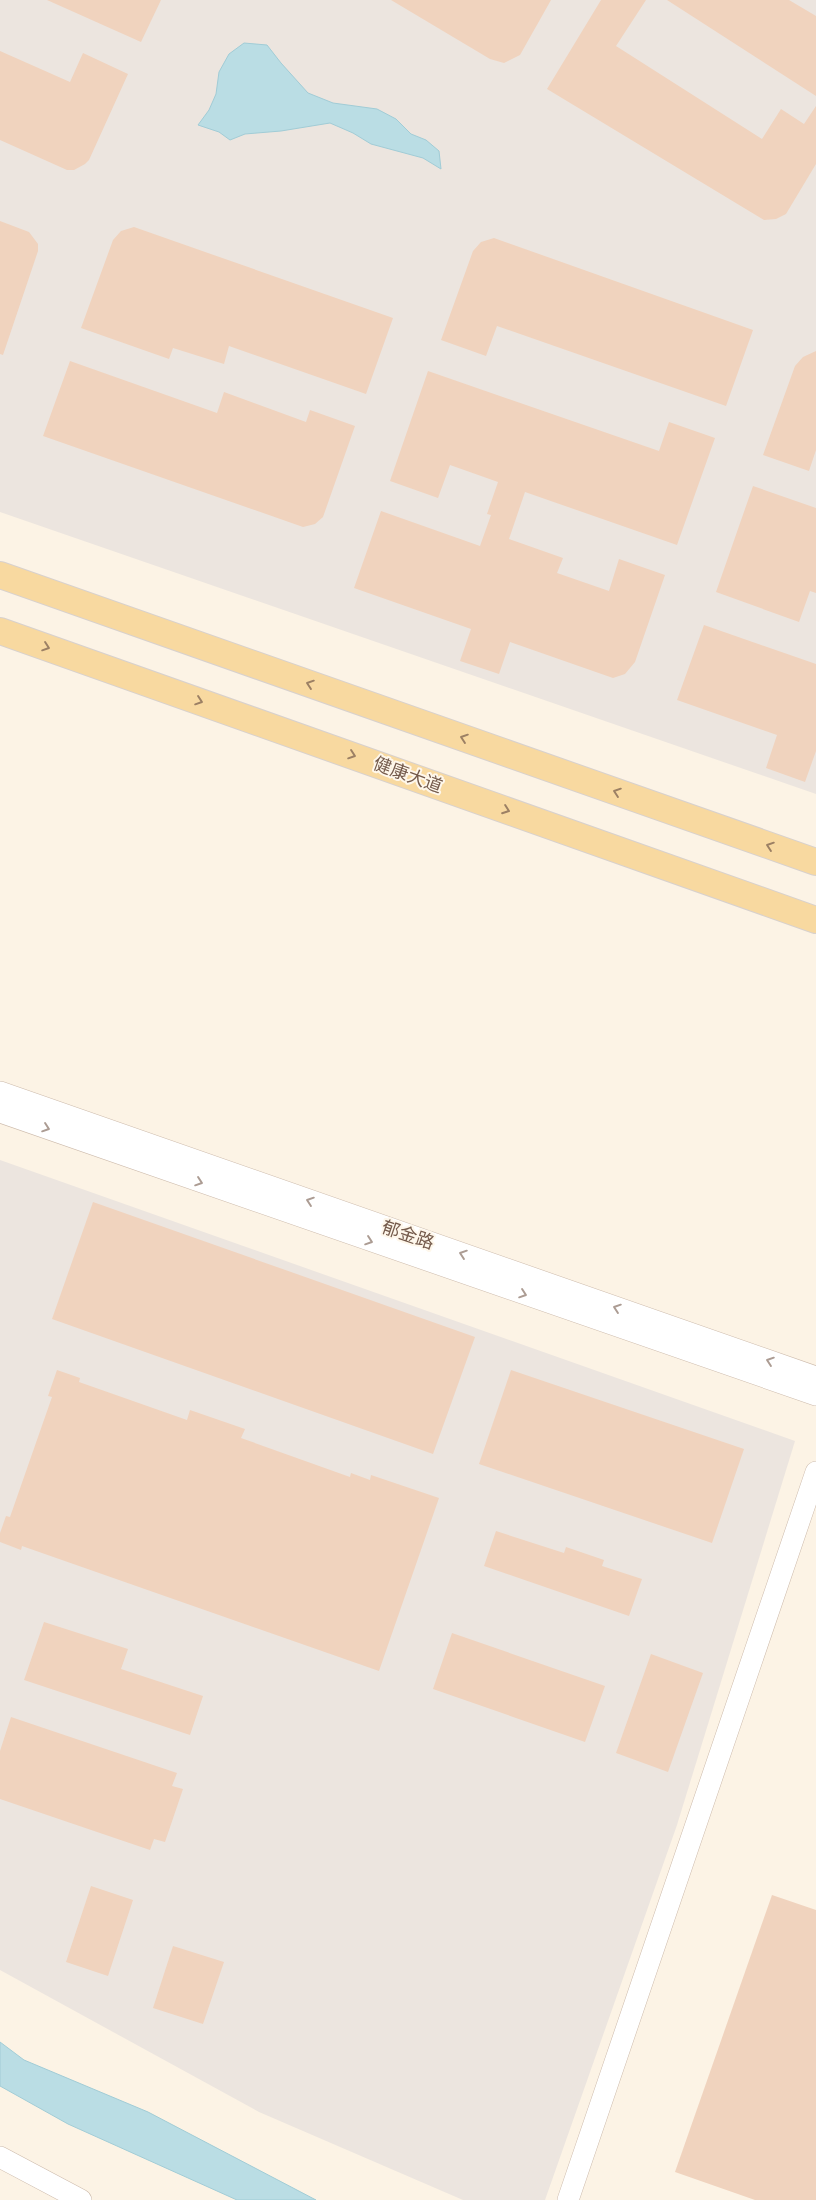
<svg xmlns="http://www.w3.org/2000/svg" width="816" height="2200" font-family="Karla,'Noto Sans SC',sans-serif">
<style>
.industrial{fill:#ece5df}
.water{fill:#badde4;stroke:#a1ccd6}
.building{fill:#f0d3be}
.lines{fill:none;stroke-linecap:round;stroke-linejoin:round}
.minor-casing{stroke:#cdbbac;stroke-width:22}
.major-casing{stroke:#d8d1cd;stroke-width:28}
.minor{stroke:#fff;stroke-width:21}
.major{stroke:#f8d9a0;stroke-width:26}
.oneway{stroke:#9c8064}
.oneway2{stroke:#ac9c93}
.labels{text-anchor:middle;stroke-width:4;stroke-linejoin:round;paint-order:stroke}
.street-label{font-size:18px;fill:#745a4b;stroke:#fef7eb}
</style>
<rect width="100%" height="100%" fill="#fcf3e5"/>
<!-- industrial -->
<g class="industrial">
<polygon points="0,0 816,0 816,794 0,512"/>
<polygon points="0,1160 795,1441 677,1825 545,2200 463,2200 259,2112 0,1970"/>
</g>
<!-- water -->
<g class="water">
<polygon points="244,43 267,45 281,63 308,93 333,103 377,109 396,119 411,134 426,140 439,151 441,169 423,158 371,144 353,133 330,123 281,131 245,134 230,140 219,132 198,125 209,110 216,94 219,72 229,54"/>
<polygon points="0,2042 24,2060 148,2112 316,2200 237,2200 68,2124 0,2086"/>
</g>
<!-- building -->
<g class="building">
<polygon points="47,0 161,0 141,42"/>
<polygon points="391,0 551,0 520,55 504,63 490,59"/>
<polygon points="601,0 646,0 616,46 762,139 781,109 804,124 816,106 816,164 786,214 776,219 764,220 547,89"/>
<polygon points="667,0 789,0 816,16 816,96"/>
<polygon points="0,51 70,82 83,53 128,74 89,160 85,164 74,170 67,170 0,140"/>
<polygon points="0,221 29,232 38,244 38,251 3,355 0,354"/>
<polygon points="134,227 393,318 366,394 229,346 224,364 173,348 169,359 81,328 113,240 121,231"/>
<polygon points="494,238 753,330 726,406 497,326 486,356 441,340 473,251 481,242"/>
<polygon points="816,351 816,450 809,471 763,455 795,366 803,357"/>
<polygon points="70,361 217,413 224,392 306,422 310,410 355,426 323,517 315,524 303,527 43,436"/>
<polygon points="428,371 659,451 669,422 715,438 677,545 525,492 509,539 563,558 557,573 609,591 619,559 665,575 635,662 625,674 613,678 510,642 499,674 460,661 471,629 354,588 381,511 480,546 491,515 487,514 498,482 450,465 438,498 390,481"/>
<polygon points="753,486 816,508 816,593 810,591 799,622 716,592"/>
<polygon points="704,625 816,664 816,751 805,782 766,768 777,735 677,700"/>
<polygon points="93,1202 475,1337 433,1454 52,1319"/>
<polygon points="57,1370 80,1378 79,1382 187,1420 190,1410 245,1429 241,1438 350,1477 351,1473 370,1480 371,1475 439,1498 379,1671 22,1546 21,1550 0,1542 0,1533 6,1516 10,1517 52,1397 48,1396"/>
<polygon points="511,1370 744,1449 712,1543 479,1464"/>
<polygon points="496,1531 564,1553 566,1547 604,1560 602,1566 642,1579 629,1616 484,1566"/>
<polygon points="44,1622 128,1649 121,1669 203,1696 190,1735 24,1680"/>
<polygon points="452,1633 605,1686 585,1742 433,1689"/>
<polygon points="651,1654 703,1673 668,1772 616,1753"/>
<polygon points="11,1717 177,1773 172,1786 183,1789 165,1842 154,1839 150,1850 0,1799 0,1751"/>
<polygon points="91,1886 133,1900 108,1976 66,1962"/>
<polygon points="772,1895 816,1910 816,2200 755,2200 675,2172"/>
<polygon points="173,1946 224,1962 203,2024 153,2008"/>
</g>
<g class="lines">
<defs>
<g id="minor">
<polyline points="0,1092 816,1377"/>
<polyline points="0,1112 816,1395"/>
<polyline points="0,2157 81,2200"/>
<polyline points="568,2200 816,1472"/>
</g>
<g id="major">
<polyline points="0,575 816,862"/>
<polyline points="0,631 816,920"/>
</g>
</defs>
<!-- minor casing -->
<use href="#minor" class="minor-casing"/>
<!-- major casing -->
<use href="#major" class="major-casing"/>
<!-- minor -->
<use href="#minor" class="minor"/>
<!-- major -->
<use href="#major" class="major"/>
</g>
<!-- one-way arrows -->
<defs><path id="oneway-chevron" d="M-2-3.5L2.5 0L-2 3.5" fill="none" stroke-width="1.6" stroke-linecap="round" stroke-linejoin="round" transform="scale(1.25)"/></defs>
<g class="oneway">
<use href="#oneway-chevron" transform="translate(46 647) rotate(19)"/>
<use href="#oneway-chevron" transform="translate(310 684) rotate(-161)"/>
<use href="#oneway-chevron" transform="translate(199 701) rotate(19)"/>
<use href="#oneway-chevron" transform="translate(464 738) rotate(-161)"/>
<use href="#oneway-chevron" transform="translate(352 755) rotate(19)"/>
<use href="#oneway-chevron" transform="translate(617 792) rotate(-161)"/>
<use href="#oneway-chevron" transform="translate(506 810) rotate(20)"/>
<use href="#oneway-chevron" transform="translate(770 846) rotate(-161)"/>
</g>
<g class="oneway2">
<use href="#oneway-chevron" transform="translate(46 1128) rotate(19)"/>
<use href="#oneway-chevron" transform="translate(199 1182) rotate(19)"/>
<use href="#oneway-chevron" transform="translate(310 1201) rotate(-161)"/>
<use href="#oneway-chevron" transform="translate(369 1241) rotate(19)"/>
<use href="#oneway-chevron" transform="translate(463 1254) rotate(-161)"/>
<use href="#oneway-chevron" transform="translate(523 1294) rotate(19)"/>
<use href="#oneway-chevron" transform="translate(617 1308) rotate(-161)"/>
<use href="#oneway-chevron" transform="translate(770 1361) rotate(-161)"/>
</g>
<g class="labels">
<!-- street labels -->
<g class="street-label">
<text transform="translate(408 775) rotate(20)" y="6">健康大道</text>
<text transform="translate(408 1235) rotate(19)" y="6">郁金路</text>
</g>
</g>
</svg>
